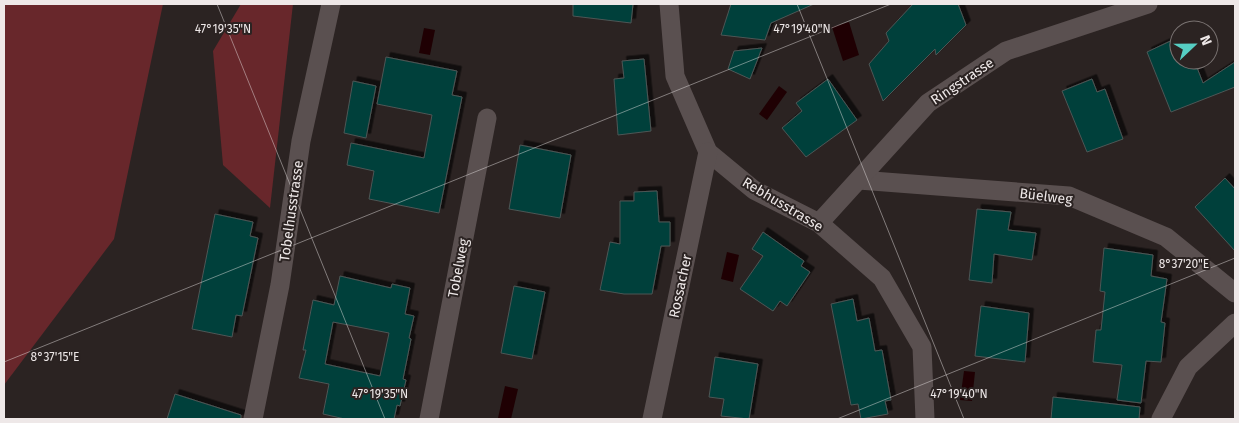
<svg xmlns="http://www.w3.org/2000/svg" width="1239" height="423" font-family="'Fira Sans',sans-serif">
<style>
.green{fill:#68272b}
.water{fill:#1f0003}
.building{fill:#003f3b;stroke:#4d5655;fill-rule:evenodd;filter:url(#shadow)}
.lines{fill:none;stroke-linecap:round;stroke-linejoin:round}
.street{stroke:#5a5050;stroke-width:19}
.ticks{fill:none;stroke:#eee8e8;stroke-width:1;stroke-opacity:0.45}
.labels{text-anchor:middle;stroke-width:4;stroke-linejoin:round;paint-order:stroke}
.street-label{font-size:14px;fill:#eee8e8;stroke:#2b2322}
.ticks-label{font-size:12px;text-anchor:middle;fill:#eee8e8;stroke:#2b2322;stroke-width:4;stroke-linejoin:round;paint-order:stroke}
</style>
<defs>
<filter id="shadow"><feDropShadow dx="4.5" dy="-4.5" stdDeviation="0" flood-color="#0009"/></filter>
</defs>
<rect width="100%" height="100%" fill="#2b2322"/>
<!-- green -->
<g class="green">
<polygon points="4,4 163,4 114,239 4,385"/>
<polygon points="241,4 293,4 270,208 223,165 213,51"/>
</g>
<!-- water -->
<g class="water">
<polygon points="849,22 859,55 843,61 832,27"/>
<polygon points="424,28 435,30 430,55 419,53"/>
<polygon points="779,86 787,92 767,120 759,114"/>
<polygon points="727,252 739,255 733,282 721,279"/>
<polygon points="964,371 975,372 972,401 960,400"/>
<polygon points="505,386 518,389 511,419 498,418"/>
</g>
<!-- building -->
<g class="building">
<polygon points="573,4 633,4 631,23 573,16"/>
<polygon points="731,4 814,4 771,23 765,40 721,35"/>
<polygon points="913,4 958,4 966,25 936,55 935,49 883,101 869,64 889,41 886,33"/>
<polygon points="1179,37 1179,60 1194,60 1203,83 1235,62 1235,87 1171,112 1147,52"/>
<polygon points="762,48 750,79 728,69 734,51"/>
<polygon points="386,57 457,71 452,95 462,97 439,213 369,199 374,171 347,165 351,143 424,158 432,115 377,104"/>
<polygon points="644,59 651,131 618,135 614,79 624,78 622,61"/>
<polygon points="828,79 857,120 806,157 782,128 802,111 796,103"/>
<polygon points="1092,79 1097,92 1105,89 1123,139 1087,152 1062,91"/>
<polygon points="353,81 376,86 366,138 344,133"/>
<polygon points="520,145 571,155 560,218 509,209"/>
<polygon points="1225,178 1235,189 1235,251 1195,207"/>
<polygon points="657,191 659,222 670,222 670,246 661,246 652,294 624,294 600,290 610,242 620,244 620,201 634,201 634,192"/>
<polygon points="977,209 1011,212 1008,230 1036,233 1032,260 994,254 992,283 969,280"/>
<polygon points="215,214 253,222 250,236 258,238 242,316 236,315 232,337 192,329"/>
<polygon points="763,232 804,261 801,266 810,272 787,306 780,301 773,311 740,289 763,256 752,249"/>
<polygon points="1104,248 1153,255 1151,276 1167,279 1161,322 1165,323 1161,362 1146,361 1141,403 1117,400 1122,365 1093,362 1096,330 1101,330 1105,292 1100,291"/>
<path d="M340 276 391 288 392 284 410 288 405 314 414 316 409 338 411 339 403 379 406 380 400 406 397 405 394 419H345L323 414 329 384 299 378 306 350H303L313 300 334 305ZM333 322 389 333 380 376 325 364Z"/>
<polygon points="514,286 545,292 532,359 501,353"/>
<polygon points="853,299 857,321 869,318 875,351 882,350 891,400 885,401 888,414 861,419 858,404 851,405 831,304"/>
<polygon points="981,306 1029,313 1025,362 975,356"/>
<polygon points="715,357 758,364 749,419 721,416 724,399 709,397"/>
<polygon points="175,394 241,415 241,419 167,419"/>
<polygon points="1053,397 1140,407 1139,419 1051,419"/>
</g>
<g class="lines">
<!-- street -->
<g class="street">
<polyline points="669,4 675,76 708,152 754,190 819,223 882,278 922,347 925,419"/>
<polyline points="859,180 1069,196 1166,237 1235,293"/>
<polyline points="819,223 928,103 1006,51 1148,4"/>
<polyline points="253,419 280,285 301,141 331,4"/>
<polyline points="429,419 487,118"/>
<polyline points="652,419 708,152"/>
<polyline points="1161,419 1188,367 1235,323"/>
</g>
</g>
<!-- ticks -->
<path class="ticks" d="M217 4 385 419M797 4 964 419M4 362 891 4M837 419 1235 258"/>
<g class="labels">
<!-- street labels -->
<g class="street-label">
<text transform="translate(962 81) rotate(-34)" y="5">Ringstrasse</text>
<text transform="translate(1046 196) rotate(7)" y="5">Büelweg</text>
<text transform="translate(783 204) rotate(31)" y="5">Rebhusstrasse</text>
<text transform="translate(291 211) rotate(-82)" y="5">Tobelhusstrasse</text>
<text transform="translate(458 268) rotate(-79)" y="5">Tobelweg</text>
<text transform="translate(680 286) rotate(-78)" y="5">Rossacher</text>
</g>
</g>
<g class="ticks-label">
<text x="223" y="33">47°19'35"N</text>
<text x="802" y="33">47°19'40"N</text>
<text x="1184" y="268">8°37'20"E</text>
<text x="55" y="361">8°37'15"E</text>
<text x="380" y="398">47°19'35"N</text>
<text x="959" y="398">47°19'40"N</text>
</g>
<!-- border -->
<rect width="1239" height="423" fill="none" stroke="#eee8e8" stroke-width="10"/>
<!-- north arrow -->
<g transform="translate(1194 45) rotate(68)"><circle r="24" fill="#2b2322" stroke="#797271"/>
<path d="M0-4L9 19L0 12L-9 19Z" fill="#56cec3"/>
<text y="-8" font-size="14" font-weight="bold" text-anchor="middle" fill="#eee8e8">N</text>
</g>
</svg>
